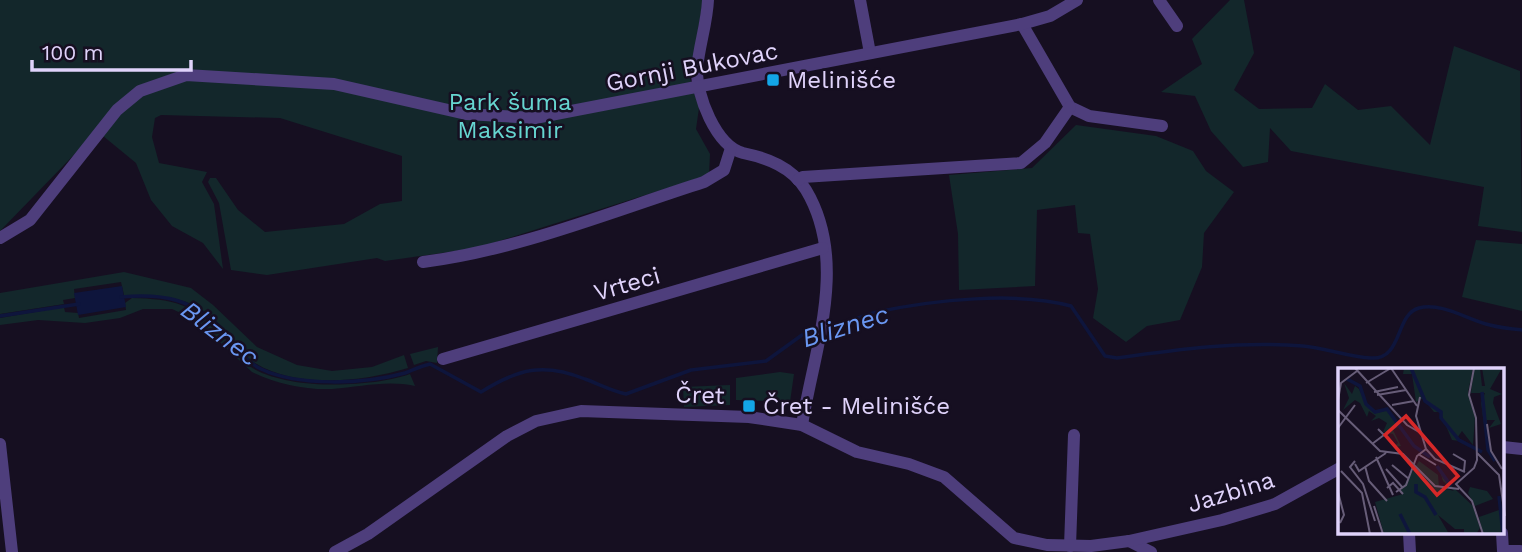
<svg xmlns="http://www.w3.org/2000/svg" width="1522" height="552" font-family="'Work Sans',sans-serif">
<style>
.green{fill:#13272b}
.water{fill:#0e153c}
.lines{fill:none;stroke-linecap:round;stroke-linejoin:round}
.stream{stroke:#0e153c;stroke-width:3.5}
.minor{stroke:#4e3e7c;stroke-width:12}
.poi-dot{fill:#13a6e7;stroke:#160f21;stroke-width:2.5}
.labels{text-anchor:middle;stroke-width:5;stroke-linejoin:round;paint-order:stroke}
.street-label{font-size:24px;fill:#e0d3fb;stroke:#160f21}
.poi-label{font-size:24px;fill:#e0d3fb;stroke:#160f21;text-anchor:start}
.park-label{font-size:24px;fill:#66d5d0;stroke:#160f21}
.water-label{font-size:26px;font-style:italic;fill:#6a97f2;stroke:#160f21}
.inset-river{fill:none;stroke:#0e153c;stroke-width:3.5}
.inset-road{fill:none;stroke:#675d78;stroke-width:2}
.view{fill:#d62828;fill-opacity:0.15;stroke:#d62828;stroke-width:3.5}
.inset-edge{fill:none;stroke:#e0d3fb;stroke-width:3.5}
</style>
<rect width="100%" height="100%" fill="#160f21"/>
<!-- green -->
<g class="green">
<polygon points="0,0 703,0 690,78 699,108 696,129 710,154 709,175 477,248 385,261 377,258 267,275 231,270 219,203 208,182 210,178 216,178 238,210 265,232 344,224 380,204 402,201 402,156 280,118 161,115 155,118 152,137 159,163 207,172 202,182 214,204 223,269 203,243 172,226 151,200 136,163 97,131 0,231"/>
<polygon points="1230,0 1244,0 1254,53 1234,90 1259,109 1312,108 1325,84 1358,110 1391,106 1430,145 1454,46 1520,71 1522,232 1478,226 1484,187 1291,151 1270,128 1268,162 1243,167 1211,131 1195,96 1161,92 1202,64 1192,39"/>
<polygon points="1076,125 1156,136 1193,151 1206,171 1234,192 1204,233 1202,267 1180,320 1147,326 1126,342 1093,318 1098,289 1090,234 1078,233 1075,205 1037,210 1035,286 959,290 958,234 949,175 1032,168"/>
<polygon points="1476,240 1522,244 1522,311 1462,297"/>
<path d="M124 272 191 288 213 305 257 347 297 365 332 371 372 367 404 355 408 368C362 382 297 389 255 363 241 355 236 342 226 331 194 296 169 295 124 295L121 282 74 289 75 298 63 300 64 304 0 314V293Z"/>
<path d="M132 298C173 299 195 304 223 336 230 344 235 354 243 361 276 392 371 388 410 374L415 386C386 380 361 387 332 389 305 390 277 384 252 372L196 320 172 309H143L120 318 85 323 38 320 0 325V318L64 307 65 312 78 313 79 318 126 310 125 303Z"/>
<polygon points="438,347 437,363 426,361 414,365 410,354"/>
<polygon points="780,372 794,374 790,402 736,400 736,378"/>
<polygon points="730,385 730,405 684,407 683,387"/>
</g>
<!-- water -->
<polygon class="water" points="122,286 126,307 78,315 74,293"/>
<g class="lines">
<!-- stream -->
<g class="stream">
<path d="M121 297C165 293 192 299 224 331 237 345 243 360 261 369 299 387 365 384 405 373 413 370 421 366 430 364L481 392C518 369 543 362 585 379 599 384 612 391 626 394L691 370 766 361 802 335 818 331"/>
<polyline points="0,316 79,304"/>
<path d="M825 329C843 325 860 316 877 312 933 300 1017 291 1071 306L1105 356 1117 358C1180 349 1239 341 1303 346 1326 348 1349 357 1371 358 1403 360 1395 314 1419 308 1442 302 1468 320 1490 325 1501 328 1512 329 1522 330"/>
</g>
<!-- minor -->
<g class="minor">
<path d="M708 0C707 23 699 46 697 69 696 95 716 146 743 153 767 158 792 167 806 190 849 262 814 350 802 425"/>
<polyline points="860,0 870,53"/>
<polyline points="1159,0 1177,26"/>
<polyline points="1022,24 1070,107 1089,116 1162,126"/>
<polyline points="798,180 803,177 1021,163 1045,143 1070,107"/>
<polyline points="0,238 30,220 117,110 140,91 186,75 334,84 466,114 535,118 1022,24 1050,16 1077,0"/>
<path d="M423 262C518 250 613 211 704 182L724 170 731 148"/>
<polyline points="443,359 823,248"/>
<polyline points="0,444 12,552"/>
<polyline points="1503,447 1522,449"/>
<polyline points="1409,533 1410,552"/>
<polyline points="1502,533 1503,551 1520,551"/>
<polyline points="1129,541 1151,552"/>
<polyline points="1070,546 1074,435"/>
<polyline points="335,552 368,534 507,436 536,421 581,411 749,417 802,425 857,452 909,464 944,477 1014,538 1047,545 1091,546 1129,541 1222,520 1275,504 1340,468"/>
</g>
</g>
<!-- markers -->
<g class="poi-dot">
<rect x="766" y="73" width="14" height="14" rx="3.5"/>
<rect x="742" y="399" width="14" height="14" rx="3.5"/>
</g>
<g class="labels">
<!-- street labels -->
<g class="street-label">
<text transform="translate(692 67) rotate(-11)" y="8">Gornji Bukovac</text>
<text transform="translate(627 284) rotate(-16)" y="8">Vrteci</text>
<text transform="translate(700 395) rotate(2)" y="8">Čret</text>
<text transform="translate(1231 492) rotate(-17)" y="8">Jazbina</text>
</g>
<!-- poi labels -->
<g class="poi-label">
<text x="787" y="88">Melinišće</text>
<text x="763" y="414">Čret - Melinišće</text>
</g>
<!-- park labels -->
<g class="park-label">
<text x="510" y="110">Park šuma<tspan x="510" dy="28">Maksimir</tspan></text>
</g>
<!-- water labels -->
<g class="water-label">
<text transform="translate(845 326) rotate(-17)" y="9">Bliznec</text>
<text transform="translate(220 333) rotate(37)" y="9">Bliznec</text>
</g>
</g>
<!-- overview -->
<g transform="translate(1338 368)">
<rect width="166" height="166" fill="#160f21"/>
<path d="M66 0H135L130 24 137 49 135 77 124 63 119 70 128 74 114 72 102 44H96L85 30 78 34 74 6H65ZM136 0H142L144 18H147L144 0H164L152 21 164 26 156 29 155 35 163 56 151 60 157 52H149L147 64 143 35 147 25H133ZM6 15 14 26 17 18 21 21 28 36 39 45 49 42 60 59 55 62 63 78 56 79 60 75 55 66 45 64 49 55 41 50 33 53 38 48 31 43 29 49 22 35 17 32 5 42 11 30ZM81 93 100 107 101 119 116 123 105 113 100 97 105 110 135 138 142 160 138 166H126V161H117L100 147 111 166H46L37 134 65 126 63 122ZM132 119 149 123 155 131 137 138 130 125ZM161 142 165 166H145L141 149Z" fill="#13272b"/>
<path class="inset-river" d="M73 0 87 33 103 44V50L121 72 144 84M9 11 22 18 28 36 37 44 49 41 76 78 92 89M144 24 150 82 157 93M99 98 113 118M78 116V124L87 129 98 147M161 128 165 166M62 146 72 166"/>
<path class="inset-road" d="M17 0 69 57 81 64M53 0 79 38M136 0 131 27 138 50 139 92 136 100 118 116 134 133 145 166M28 15 53 0M36 24 60 19M39 27 68 22M82 29 78 48 88 81 97 91 127 104M0 32 3 15 19 3M54 37 76 33M0 42 42 83 65 86 97 118 121 121M149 56 153 83 164 101M0 60 17 37M0 62V124L6 147 2 155M34 76 46 67 40 61M139 85 161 107 167 148M80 86 98 97M115 86 127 93 126 103M38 89 55 127M17 93 12 99 25 116 37 153M17 96 21 103 48 85M54 97 71 111M27 98 31 113 49 133M48 101 65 120M3 103 24 125 32 166M49 120 55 115 65 126M58 124 68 117 79 88 88 81M36 138 45 166"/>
<path class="view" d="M68 48 120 108 99 127 47 67Z"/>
<rect width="166" height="166" class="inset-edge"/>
</g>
<!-- scale -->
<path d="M32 60v10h159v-10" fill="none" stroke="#e0d3fb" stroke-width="3.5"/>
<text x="42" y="60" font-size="21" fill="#e0d3fb" stroke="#160f21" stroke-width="5" paint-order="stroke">100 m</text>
</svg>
